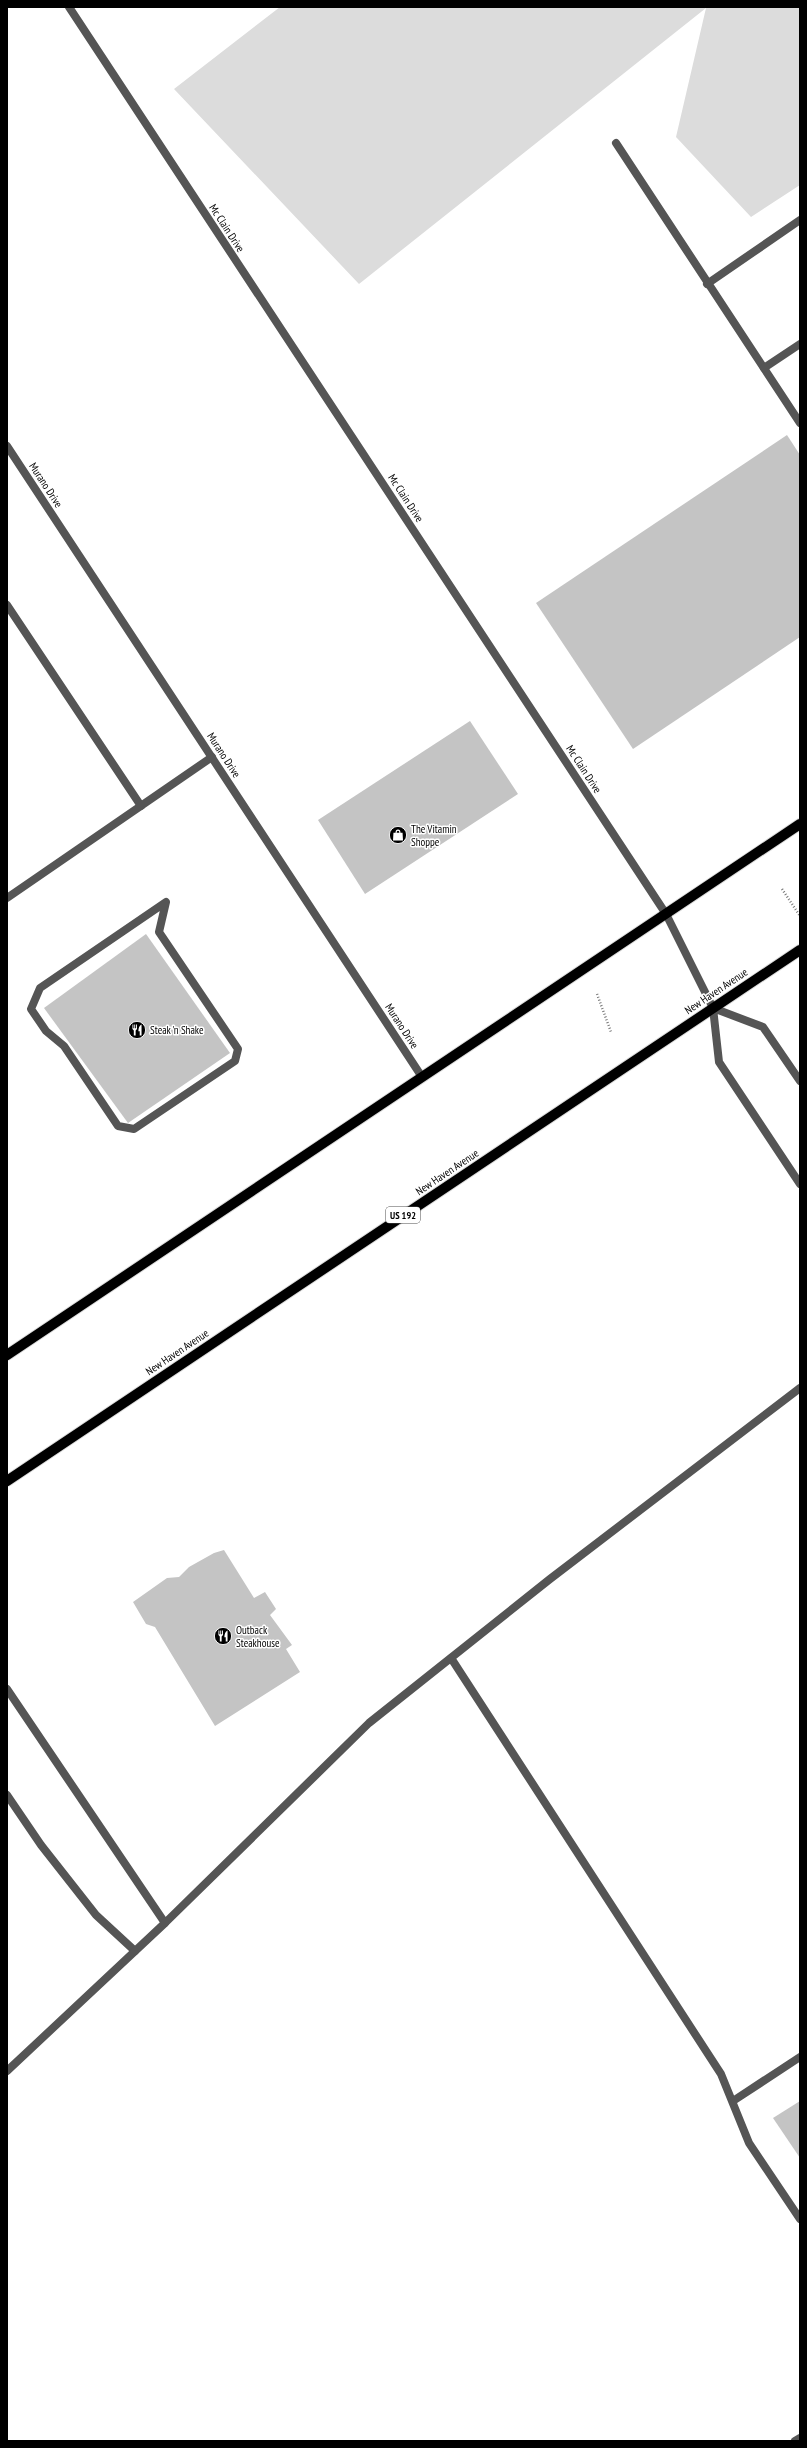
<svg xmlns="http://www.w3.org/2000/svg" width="807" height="2448" font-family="'PT Sans Narrow',sans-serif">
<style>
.green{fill:#dcdcdc}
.building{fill:#c4c4c4}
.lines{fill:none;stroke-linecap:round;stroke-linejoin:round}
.primary-casing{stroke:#dbdbdb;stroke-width:12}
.path{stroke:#777;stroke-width:2.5;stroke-dasharray:1 2;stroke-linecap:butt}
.service{stroke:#555;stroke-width:8}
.minor{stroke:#555;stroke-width:8}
.primary{stroke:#000;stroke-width:10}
.labels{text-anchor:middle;stroke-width:3;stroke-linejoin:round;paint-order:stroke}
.shield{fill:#fff;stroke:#4c4c4c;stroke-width:1}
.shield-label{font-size:10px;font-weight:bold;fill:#000}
.street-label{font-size:11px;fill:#000;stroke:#fff}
.poi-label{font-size:11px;fill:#000;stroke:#fff;text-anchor:start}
</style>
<rect width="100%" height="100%" fill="#fff"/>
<!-- green -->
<polygon class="green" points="280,7 800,7 800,185 751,217 676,137 706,8 359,284 174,89"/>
<!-- building -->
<g class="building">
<polygon points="787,435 800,455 800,637 633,749 536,603"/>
<polygon points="470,721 518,794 365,894 318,820"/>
<polygon points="146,934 230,1053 128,1123 44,1008"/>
<polygon points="224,1550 254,1598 265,1592 276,1609 270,1615 292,1645 286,1649 300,1672 215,1726 155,1627 146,1624 133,1602 167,1578 179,1577 189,1567 214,1553"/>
<polygon points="800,2101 800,2158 773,2118"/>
</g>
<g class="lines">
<defs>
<g id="primary">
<polyline points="7,1355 800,824"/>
<polyline points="7,1481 800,950"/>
</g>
</defs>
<!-- primary casing -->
<use href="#primary" class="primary-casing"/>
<!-- path -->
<g class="path">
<polyline points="782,889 800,916"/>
<polyline points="597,994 611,1032"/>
</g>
<!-- service -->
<g class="service">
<polyline points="616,143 800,423"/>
<polyline points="707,284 800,220"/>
<polyline points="764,368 800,344"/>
<polyline points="7,605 141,806"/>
<polyline points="7,898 212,757"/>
<polygon points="166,902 159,932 238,1049 235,1061 134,1129 118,1126 64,1046 46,1031 31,1009 40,988"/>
<polyline points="800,1081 763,1027 713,1008 719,1062 800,1184"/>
<polyline points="451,1658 721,2074 749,2143 800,2219"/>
<polyline points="733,2101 800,2057"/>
<polyline points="795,2441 800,2438"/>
</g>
<!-- minor -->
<g class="minor">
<polyline points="69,7 666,914 713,1008"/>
<polyline points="7,446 422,1077"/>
<polyline points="7,1689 165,1923"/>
<polyline points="7,1795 41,1845 96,1915 135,1951"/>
<polyline points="7,2071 165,1923 369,1723 550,1579 800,1388"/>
</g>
<!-- primary -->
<use href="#primary" class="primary"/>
</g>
<!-- icons -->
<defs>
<symbol id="shop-disc" viewBox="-11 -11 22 22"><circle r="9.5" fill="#000" stroke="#fff"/><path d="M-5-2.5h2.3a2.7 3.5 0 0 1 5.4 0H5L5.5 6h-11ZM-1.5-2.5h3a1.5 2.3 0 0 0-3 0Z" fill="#fff"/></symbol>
<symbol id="restaurant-disc" viewBox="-11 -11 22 22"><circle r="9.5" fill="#000" stroke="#fff"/><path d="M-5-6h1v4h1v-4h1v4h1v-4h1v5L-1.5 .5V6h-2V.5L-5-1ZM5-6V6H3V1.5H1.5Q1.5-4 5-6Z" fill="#fff"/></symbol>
</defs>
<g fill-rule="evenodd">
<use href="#shop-disc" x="388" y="825" width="20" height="20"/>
<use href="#restaurant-disc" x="127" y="1020" width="20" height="20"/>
<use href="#restaurant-disc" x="213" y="1626" width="20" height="20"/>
</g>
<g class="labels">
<!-- shield labels -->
<rect class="shield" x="386" y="1207" width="34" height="16" rx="3"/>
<g class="shield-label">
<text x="403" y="1219">US 192</text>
</g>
<!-- street labels -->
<g class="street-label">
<text transform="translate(227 228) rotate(57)" y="4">Mc Clain Drive</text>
<text transform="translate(46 485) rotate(57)" y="4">Murano Drive</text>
<text transform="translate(406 498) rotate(57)" y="4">Mc Clain Drive</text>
<text transform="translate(224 755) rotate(57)" y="4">Murano Drive</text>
<text transform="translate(584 769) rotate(57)" y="4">Mc Clain Drive</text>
<text transform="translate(716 991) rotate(-34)" y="4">New Haven Avenue</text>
<text transform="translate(402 1026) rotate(57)" y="4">Murano Drive</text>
<text transform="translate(447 1172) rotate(-34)" y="4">New Haven Avenue</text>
<text transform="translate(177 1352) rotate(-34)" y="4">New Haven Avenue</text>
</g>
<!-- poi labels -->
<g class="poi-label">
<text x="411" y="833">The Vitamin<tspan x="411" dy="13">Shoppe</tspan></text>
<text x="150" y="1034">Steak 'n Shake</text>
<text x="236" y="1634">Outback<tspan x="236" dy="13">Steakhouse</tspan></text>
</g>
</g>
<!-- border -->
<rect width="807" height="2448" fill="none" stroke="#000000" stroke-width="16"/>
</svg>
